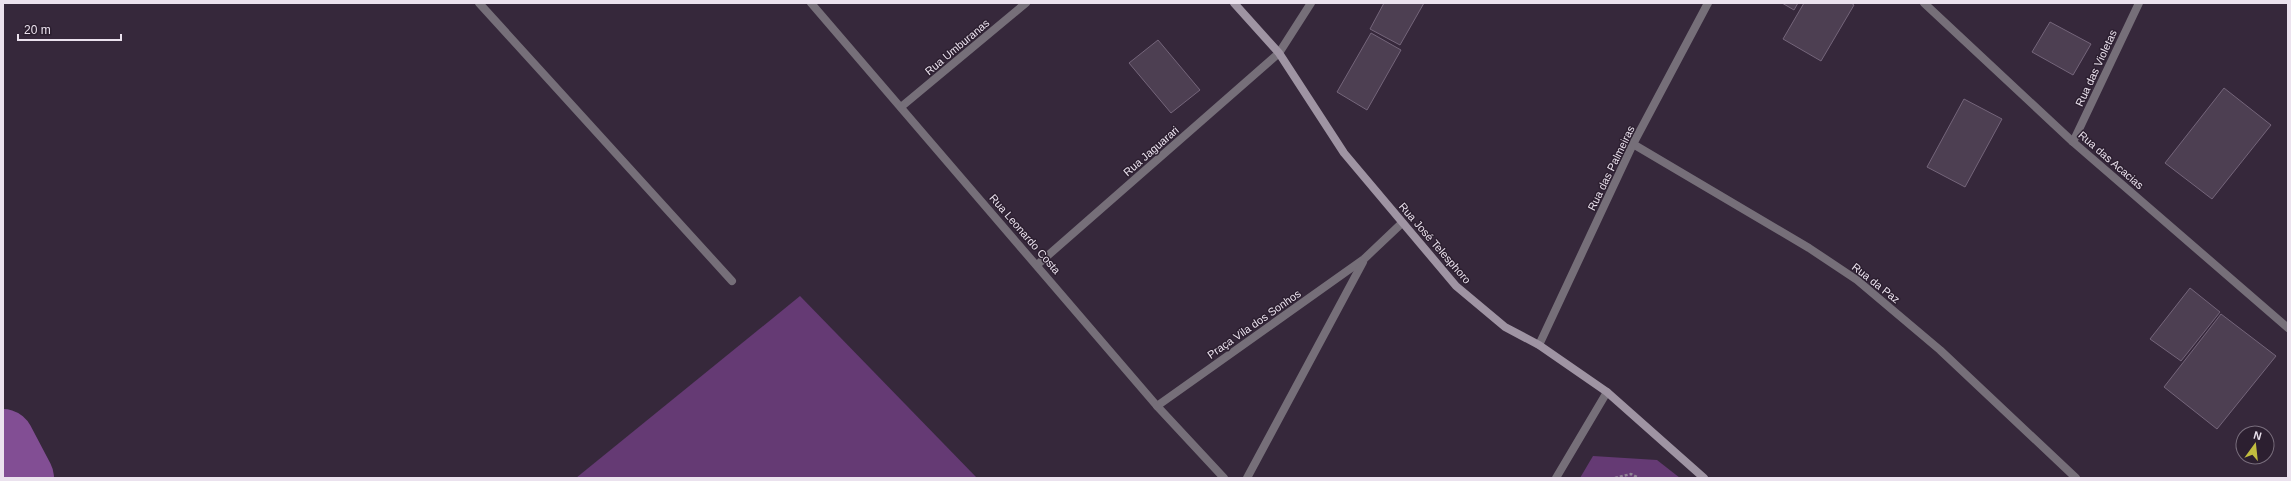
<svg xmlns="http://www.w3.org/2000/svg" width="2291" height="481" font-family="Helvetica,sans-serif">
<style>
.green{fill:#653a74}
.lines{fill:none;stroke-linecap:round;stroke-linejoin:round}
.river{stroke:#824e94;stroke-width:62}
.building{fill:#4d3f52;stroke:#74657a}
.path{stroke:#918595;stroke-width:2.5;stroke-dasharray:3 2;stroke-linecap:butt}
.street{stroke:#766f79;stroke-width:8}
.secondary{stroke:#9f94a3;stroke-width:8}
.labels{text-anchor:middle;stroke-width:3;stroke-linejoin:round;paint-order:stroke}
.street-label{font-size:11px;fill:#ebe2ee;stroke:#2c1f30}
</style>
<rect width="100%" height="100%" fill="#36283b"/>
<!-- green -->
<g class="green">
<polygon points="800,296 977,478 576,478"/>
<polygon points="1593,456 1657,460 1680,478 1580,478"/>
</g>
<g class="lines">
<!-- river -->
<polyline class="river" points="3,440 23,478"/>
</g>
<!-- building -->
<g class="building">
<polygon points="1384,3 1424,3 1400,45 1370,29"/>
<polygon points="1782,3 1798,3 1794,10"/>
<polygon points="1804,3 1851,3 1854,5 1821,61 1783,39"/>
<polygon points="2050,22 2091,44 2073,75 2032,52"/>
<polygon points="1371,33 1401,50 1367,110 1337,92"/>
<polygon points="1158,40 1200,90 1171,113 1129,63"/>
<polygon points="2224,88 2271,125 2212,199 2165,163"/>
<polygon points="1964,99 2002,119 1965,187 1927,167"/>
<polygon points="2190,288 2220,312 2181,361 2150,339"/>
<polygon points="2221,314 2276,356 2217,429 2164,387"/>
</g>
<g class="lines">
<!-- path -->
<polyline class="path" points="1615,478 1631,474 1639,478"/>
<!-- street -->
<g class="street">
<polyline points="479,3 732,281"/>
<polyline points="811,3 1157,406 1224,478"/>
<polyline points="1924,3 2073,142 2288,328"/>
<polyline points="901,107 1026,3"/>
<polyline points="2073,142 2139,3"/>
<polyline points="1633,144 1809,248 1857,280 1940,350 2076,478"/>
<polyline points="1037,265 1279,53 1311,3"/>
<polyline points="1539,345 1633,144 1708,3"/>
<polyline points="1157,406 1364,259 1402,223"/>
<polyline points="1247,478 1363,262"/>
<polyline points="1556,478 1607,392"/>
</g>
<!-- secondary -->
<polyline class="secondary" points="1234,3 1279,53 1344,153 1456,286 1505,327 1539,345 1607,392 1704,478"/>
</g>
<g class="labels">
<!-- street labels -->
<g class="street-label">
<text transform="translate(957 47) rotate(-40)" y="4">Rua Umburanas</text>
<text transform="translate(2096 68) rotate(-65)" y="4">Rua das Violetas</text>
<text transform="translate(1151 151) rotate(-41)" y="4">Rua Jaguarari</text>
<text transform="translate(2111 160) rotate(41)" y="4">Rua das Acacias</text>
<text transform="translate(1611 168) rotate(-64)" y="4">Rua das Palmeiras</text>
<text transform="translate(1025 234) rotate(49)" y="4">Rua Leonardo Costa</text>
<text transform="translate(1435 243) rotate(49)" y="4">Rua José Telesphoro</text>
<text transform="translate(1876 283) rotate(38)" y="4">Rua da Paz</text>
<text transform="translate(1254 324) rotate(-35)" y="4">Praça Vila dos Sonhos</text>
</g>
</g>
<!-- border -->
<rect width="2291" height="481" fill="none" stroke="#ebe2ee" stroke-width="8"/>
<!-- north arrow -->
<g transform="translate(2255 445) rotate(15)"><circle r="19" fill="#2c1f30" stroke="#786d7c"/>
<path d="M0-3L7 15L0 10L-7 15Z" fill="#c2bd3f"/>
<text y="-6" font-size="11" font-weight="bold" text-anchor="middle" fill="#ebe2ee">N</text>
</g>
<!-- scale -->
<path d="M18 34v6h103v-6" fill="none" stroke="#ebe2ee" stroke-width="2"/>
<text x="24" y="34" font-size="12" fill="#ebe2ee" stroke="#2c1f30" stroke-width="3" paint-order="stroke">20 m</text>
</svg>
